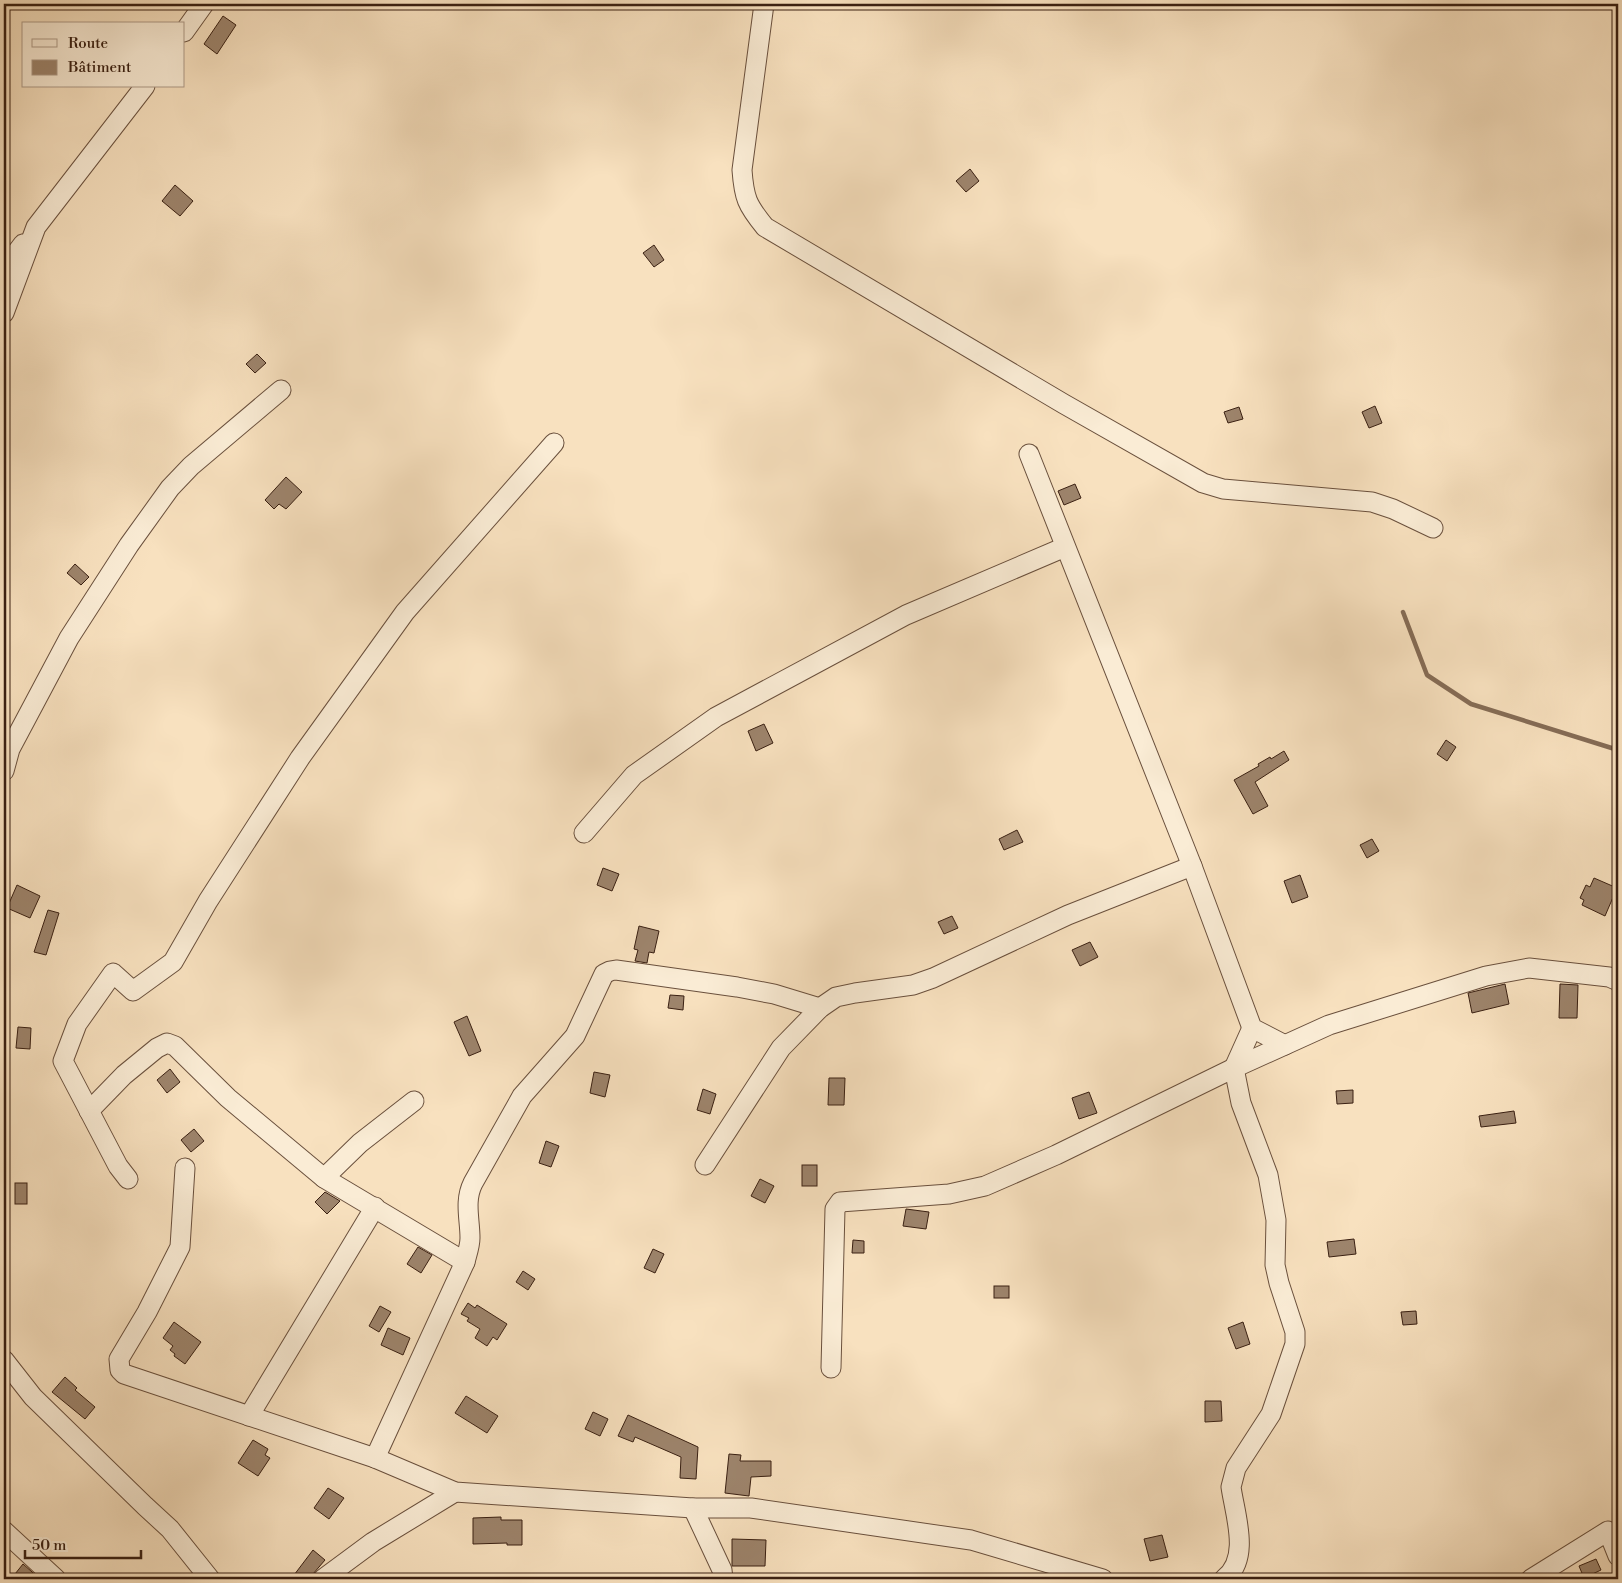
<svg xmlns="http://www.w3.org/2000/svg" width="1622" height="1583" font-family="'Libre Bodoni',serif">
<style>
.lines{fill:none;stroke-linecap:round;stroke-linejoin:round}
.stream{stroke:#856c56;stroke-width:4.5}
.building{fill:#9d846c;stroke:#3a2012}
.minor-casing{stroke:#6a503d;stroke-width:21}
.minor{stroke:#faecd5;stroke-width:19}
</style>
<rect width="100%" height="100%" fill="#f8e1bf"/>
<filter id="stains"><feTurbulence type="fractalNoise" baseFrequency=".004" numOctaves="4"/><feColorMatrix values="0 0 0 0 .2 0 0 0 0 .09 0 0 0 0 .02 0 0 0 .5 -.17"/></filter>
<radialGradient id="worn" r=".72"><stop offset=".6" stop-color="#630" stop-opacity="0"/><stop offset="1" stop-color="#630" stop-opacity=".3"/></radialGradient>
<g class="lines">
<!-- stream -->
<polyline class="stream" points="1403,612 1427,675 1471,704 1618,750"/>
</g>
<!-- building -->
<g class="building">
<polygon points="223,16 236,25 217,54 204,44"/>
<polygon points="970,169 979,181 966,192 956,181"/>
<polygon points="175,185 193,201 180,216 162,201"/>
<polygon points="654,245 664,260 654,267 643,253"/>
<polygon points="257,354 266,363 255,373 246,364"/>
<polygon points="1375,406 1382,423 1369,428 1362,412"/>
<polygon points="1239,407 1243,419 1228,423 1224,412"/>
<polygon points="286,477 302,492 286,509 279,504 274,509 265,500"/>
<polygon points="1075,484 1081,498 1064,505 1058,491"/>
<polygon points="75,564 89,577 81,585 67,573"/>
<polygon points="764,724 773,743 756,751 748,731"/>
<polygon points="1446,740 1456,747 1447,761 1437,754"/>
<polygon points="1284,751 1289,760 1255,782 1268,806 1253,814 1234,780 1259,766 1258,764 1270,757 1271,759"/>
<polygon points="1017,830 1023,842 1004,850 999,839"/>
<polygon points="1372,839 1379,851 1367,858 1360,845"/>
<polygon points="603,868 619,874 612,891 597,885"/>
<polygon points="1300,875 1308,897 1292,903 1284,881"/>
<polygon points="1594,878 1617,888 1605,916 1582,905 1584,900 1580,898 1586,885 1590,887"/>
<polygon points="17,885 40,896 30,918 7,908"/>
<polygon points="48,910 59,913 46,955 34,952"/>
<polygon points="952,916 958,928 944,934 938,922"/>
<polygon points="639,926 659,931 654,953 649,952 647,963 635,961 638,950 634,949"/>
<polygon points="1090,942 1098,957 1080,966 1072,950"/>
<polygon points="1505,984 1509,1004 1472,1013 1468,993"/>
<polygon points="1560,984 1578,985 1577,1018 1559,1018"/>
<polygon points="670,995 684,996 683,1010 668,1008"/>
<polygon points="467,1016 481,1051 469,1056 454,1022"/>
<polygon points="18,1027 31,1028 30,1049 16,1048"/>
<polygon points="170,1069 180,1082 167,1093 157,1080"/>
<polygon points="594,1072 610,1075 605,1097 590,1093"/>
<polygon points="829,1078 845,1078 844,1105 828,1105"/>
<polygon points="703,1089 716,1094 710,1114 697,1110"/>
<polygon points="1353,1090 1353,1103 1337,1104 1336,1091"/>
<polygon points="1089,1092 1097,1113 1079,1119 1072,1098"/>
<polygon points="1514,1111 1516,1123 1481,1127 1479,1116"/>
<polygon points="194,1129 204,1141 191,1152 181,1140"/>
<polygon points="546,1141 559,1146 551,1167 539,1163"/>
<rect x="802" y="1165" width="15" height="21"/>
<polygon points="760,1179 774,1186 765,1203 751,1196"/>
<rect x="15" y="1183" width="12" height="21"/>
<polygon points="325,1192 340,1201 327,1214 315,1202"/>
<polygon points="906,1209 929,1212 926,1229 903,1226"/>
<polygon points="1354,1239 1356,1254 1329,1257 1327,1242"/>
<polygon points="853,1240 864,1241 864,1253 852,1253"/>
<polygon points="418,1247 432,1255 421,1273 407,1264"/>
<polygon points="653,1249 664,1254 655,1273 644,1268"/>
<polygon points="523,1271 535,1279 528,1290 516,1282"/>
<rect x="994" y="1286" width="15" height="12"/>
<polygon points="468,1303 475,1308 477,1305 507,1324 497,1340 493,1337 487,1346 475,1338 480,1329 467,1321 469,1318 461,1314"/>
<polygon points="380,1306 391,1312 379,1332 369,1326"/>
<polygon points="1416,1311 1417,1324 1403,1325 1401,1312"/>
<polygon points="174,1322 201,1342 185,1364 174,1356 175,1354 170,1350 173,1346 163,1338"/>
<polygon points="1243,1322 1250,1344 1236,1349 1228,1328"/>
<polygon points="388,1328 410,1338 403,1355 381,1345"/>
<polygon points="65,1377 77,1388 75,1390 95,1407 85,1419 52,1392"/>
<polygon points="466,1396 498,1416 487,1433 455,1413"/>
<polygon points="1205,1401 1221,1401 1222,1421 1205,1422"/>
<polygon points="593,1412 608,1419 600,1436 585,1429"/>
<polygon points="628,1415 698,1447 696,1479 680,1478 681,1457 635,1437 633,1442 618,1436"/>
<polygon points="253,1440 268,1449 265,1455 270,1458 258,1476 238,1463"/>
<polygon points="729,1454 741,1455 740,1461 771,1461 771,1476 751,1477 749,1496 725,1493"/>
<polygon points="328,1488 344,1498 329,1519 314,1508"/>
<polygon points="501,1517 501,1520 522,1520 522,1545 507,1545 507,1543 473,1544 473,1518"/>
<polygon points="1162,1535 1168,1557 1150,1561 1144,1539"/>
<polygon points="732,1539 766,1540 765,1566 732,1566"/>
<polygon points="313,1550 325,1560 313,1574 311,1579 291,1579"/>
<polygon points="1596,1559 1601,1570 1584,1578 1579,1566"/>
<polygon points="23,1564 40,1579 11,1579"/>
</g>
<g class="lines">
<defs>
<g id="minor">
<path d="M764 4 742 170C744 198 747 205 765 227L1064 404 1203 483 1223 489 1372 502 1393 509 1433 528"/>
<polyline points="184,32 204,4"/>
<polyline points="4,269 23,244"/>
<polyline points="4,313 36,227 145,86"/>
<polyline points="1029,454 1192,866 1252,1028 1285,1045"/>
<polyline points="4,771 10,749 69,638 129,545 170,488 191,466 281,390"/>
<polyline points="584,833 634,775 716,717 906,615 1065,547"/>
<polyline points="89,1111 124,1075 157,1048 167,1043 175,1046 228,1098 324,1178 465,1262"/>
<polyline points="705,1165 781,1048 820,1008 836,997 855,993 913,985 933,978 1068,915 1192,866"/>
<polyline points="185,1168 180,1247 147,1312 119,1359 120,1370 124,1374 375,1458 455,1492 693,1508 751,1508 971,1540 1103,1579"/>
<polyline points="324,1178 360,1143 414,1101"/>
<polyline points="128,1179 118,1166 63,1061 77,1024 113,973 133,991 173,962 208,901 300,758 405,612 554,443"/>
<polyline points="4,1360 33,1397 145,1506 170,1529 210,1579"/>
<polyline points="831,1368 835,1209 840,1202 949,1194 985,1186 1056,1155 1234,1068 1329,1025 1486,976 1529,968 1609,977 1618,981"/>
<polyline points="249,1416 375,1207"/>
<path d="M375 1458 465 1262C467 1254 470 1246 470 1238 470 1219 464 1201 473 1183L522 1096 575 1036 604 974 610 971 616 970 737 987 774 994 820 1008"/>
<polyline points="693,1508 722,1570 723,1579"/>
<polyline points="4,1531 56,1579"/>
<polyline points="323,1579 373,1542 455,1492"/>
<path d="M1224 1579C1251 1559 1235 1515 1231 1487L1236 1468 1271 1414 1295 1344V1332L1279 1283 1275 1265 1276 1220 1268 1175 1241 1103 1234 1068 1252 1028"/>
<polyline points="1531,1579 1608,1531 1618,1556"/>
</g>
</defs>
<!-- minor casing -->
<use href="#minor" class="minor-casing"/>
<!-- minor -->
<use href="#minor" class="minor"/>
</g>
<!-- margin -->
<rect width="1622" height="1583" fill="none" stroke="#f8e1bf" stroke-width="20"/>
<rect x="5" y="5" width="1612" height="1573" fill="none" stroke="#3a2012" stroke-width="2.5"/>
<rect x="10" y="10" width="1602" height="1563" fill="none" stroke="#3a2012"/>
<!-- legend -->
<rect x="22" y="22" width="162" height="65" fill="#faecd5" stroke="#ad9a87"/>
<rect x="32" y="39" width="25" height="8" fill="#faecd5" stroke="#ad9a87"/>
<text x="68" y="48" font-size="15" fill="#3a2012">Route</text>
<rect x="32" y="60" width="25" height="15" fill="#9d846c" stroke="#ad9a87"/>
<text x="68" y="72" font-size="15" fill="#3a2012">Bâtiment</text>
<!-- scale -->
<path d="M25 1550v8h116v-8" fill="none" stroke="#3a2012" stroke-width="2.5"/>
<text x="32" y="1550" font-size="15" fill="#3a2012" stroke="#faecd5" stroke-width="4" paint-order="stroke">50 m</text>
<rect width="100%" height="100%" filter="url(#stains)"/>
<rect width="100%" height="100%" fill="url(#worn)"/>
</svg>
